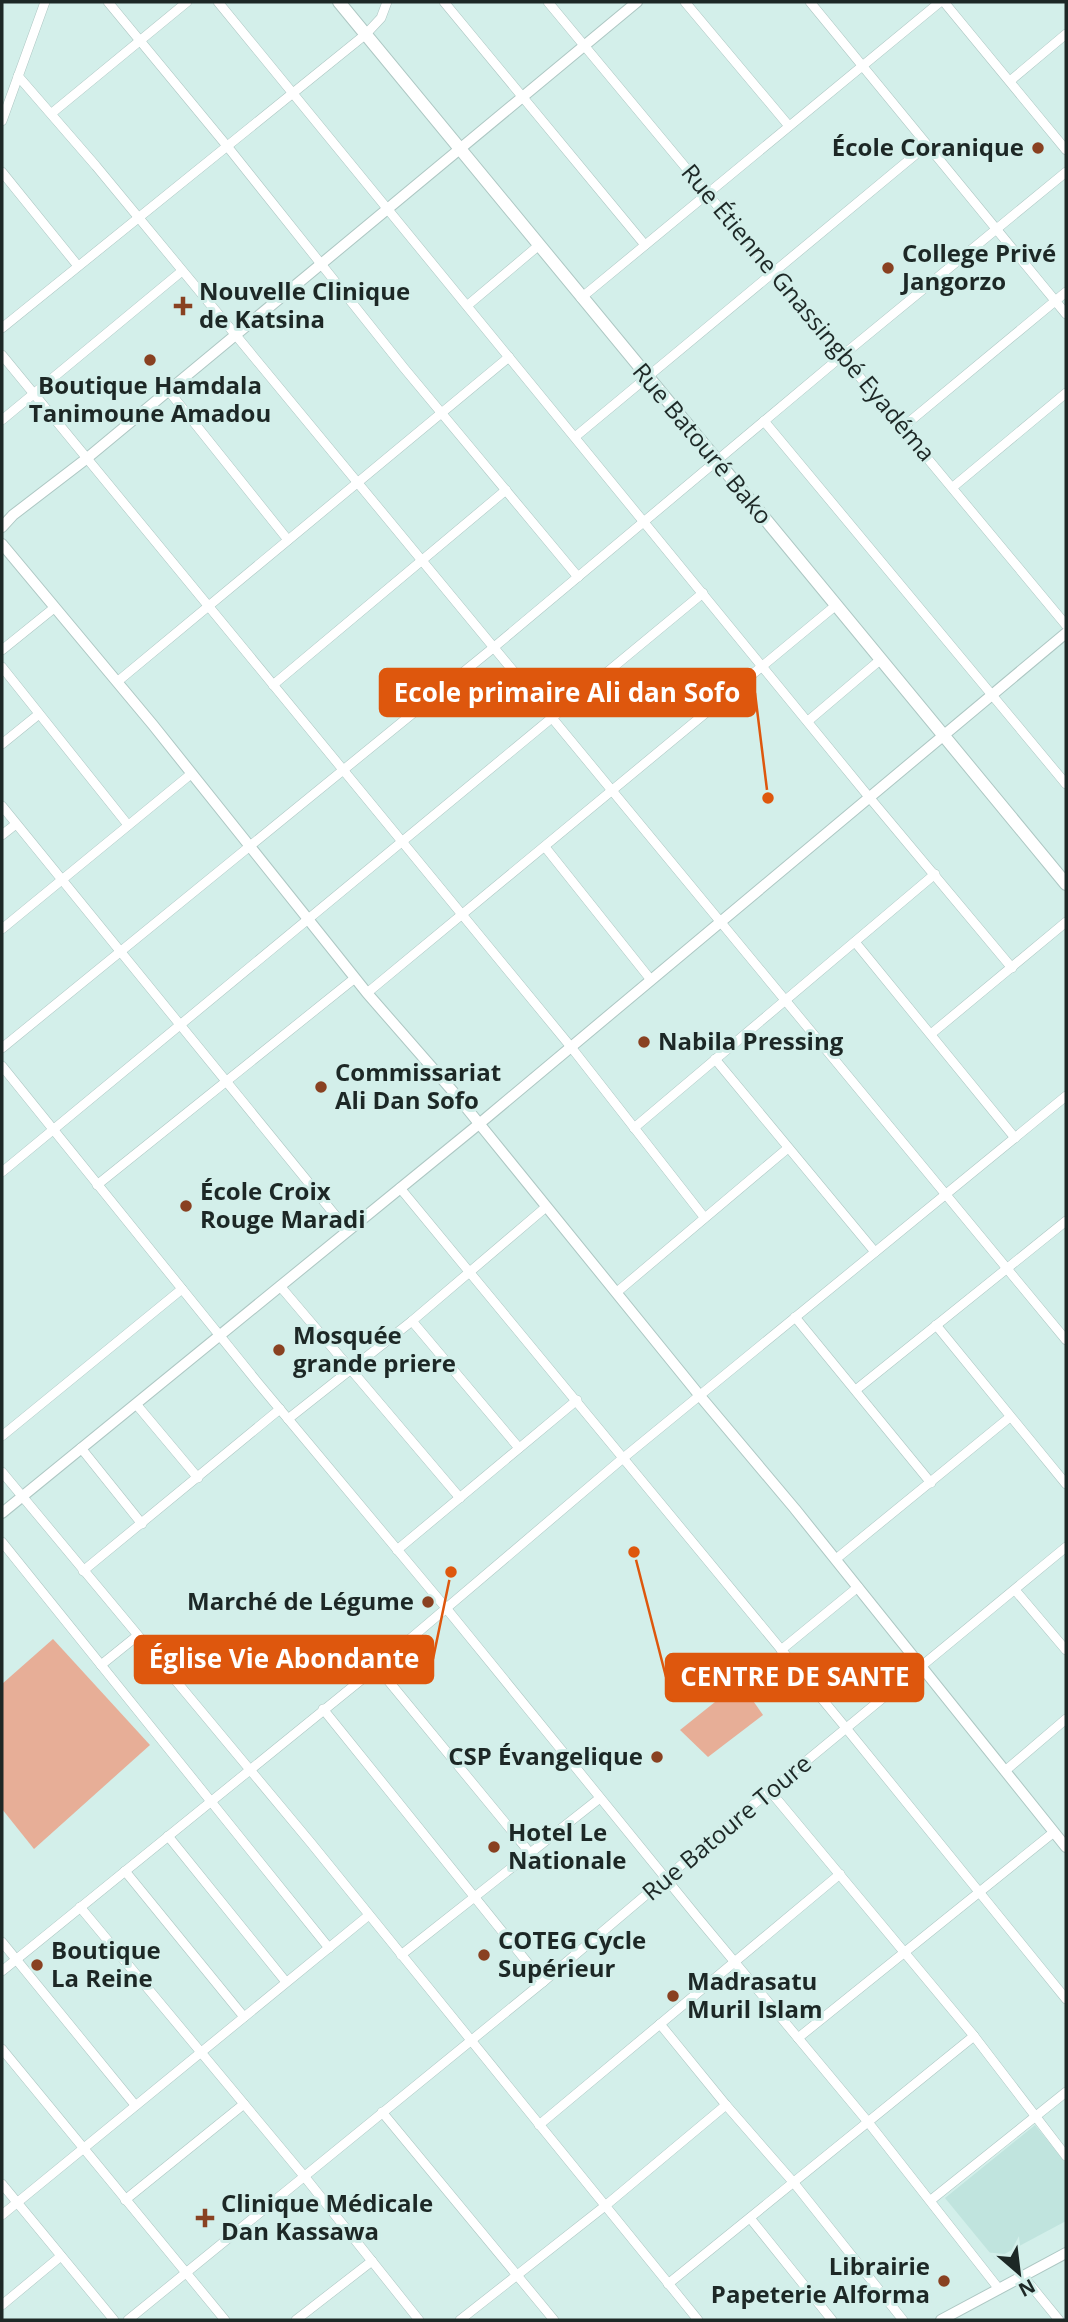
<svg xmlns="http://www.w3.org/2000/svg" width="1068" height="2322" font-family="'Open Sans',sans-serif">
<style>
.built{fill:#c0e4de}
.green{fill:#e7ae97}
.lines{fill:none;stroke-linecap:round;stroke-linejoin:round}
.minor-casing{stroke:#adc7c3;stroke-width:10}
.tertiary-casing{stroke:#adc7c3;stroke-width:12}
.secondary-casing{stroke:#adc7c3;stroke-width:14}
.minor{stroke:#fff;stroke-width:9}
.tertiary{stroke:#fff;stroke-width:10}
.secondary{stroke:#fff;stroke-width:12}
.poi-dot{fill:#894121;stroke:#d3efea;stroke-width:2.5}
.labels{text-anchor:middle;stroke-width:6;stroke-linejoin:round;paint-order:stroke}
.poi-label{font-size:24px;font-weight:bold;fill:#1d2826;stroke:#d3efea;text-anchor:start}
.street-label{font-size:24px;fill:#1d2826;stroke:#d3efea}
.leader{fill:none;stroke:#de570d;stroke-width:2.5}
.callout-dot{fill:#de570d;stroke:#d3efea;stroke-width:2.5}
.callout{fill:#de570d;stroke:#de570d;stroke-width:2.5}
.callout-label{font-size:26px;text-anchor:middle;font-weight:bold;fill:#fff}
</style>
<rect width="100%" height="100%" fill="#d3efea"/>
<!-- built -->
<polygon class="built" points="1035,2125 1066,2163 1066,2221 995,2259 945,2198"/>
<!-- green -->
<g class="green">
<polygon points="53,1639 150,1745 34,1849 2,1809 2,1684"/>
<polygon points="740,1682 763,1715 708,1757 680,1730"/>
</g>
<g class="lines">
<defs>
<g id="minor">
<polyline points="108,2 227,146 404,368 578,577"/>
<polyline points="218,2 869,797 1012,968"/>
<polyline points="444,2 645,245"/>
<polyline points="548,2 1066,625"/>
<polyline points="685,2 789,126"/>
<polyline points="810,2 1066,314"/>
<polyline points="944,2 1066,150"/>
<polyline points="18,76 96,166 1066,1340"/>
<polyline points="1010,81 1066,34"/>
<polyline points="52,113 187,2"/>
<polyline points="2,121 45,2"/>
<polyline points="2,172 78,266"/>
<polyline points="581,298 940,2"/>
<polyline points="468,305 538,246"/>
<polyline points="2,328 366,34 381,18 387,2"/>
<polyline points="2,355 571,1047 704,1217"/>
<polyline points="168,390 288,540"/>
<polyline points="2,420 182,271"/>
<polyline points="764,421 1066,784"/>
<polyline points="903,427 1066,292"/>
<polyline points="575,437 927,145"/>
<polyline points="953,487 1066,393"/>
<polyline points="2,650 54,608"/>
<polyline points="2,667 128,825"/>
<polyline points="117,682 509,357"/>
<polyline points="273,685 506,490"/>
<polyline points="808,721 880,660"/>
<polyline points="2,744 39,714"/>
<polyline points="2,806 348,1231"/>
<polyline points="2,835 16,824"/>
<polyline points="545,847 651,980"/>
<polyline points="2,929 191,774"/>
<polyline points="855,942 1015,1138"/>
<polyline points="367,993 835,606"/>
<polyline points="931,1034 1066,922"/>
<polyline points="2,1048 493,648 843,355 1066,172"/>
<polyline points="715,1059 875,1252"/>
<polyline points="2,1066 258,1383 446,1608 698,1918 868,2122 999,2289"/>
<polyline points="634,1128 935,874"/>
<polyline points="2,1172 703,593"/>
<polyline points="97,1185 355,978"/>
<polyline points="400,1188 846,1728 1066,1999"/>
<polyline points="280,1286 460,1498"/>
<polyline points="617,1292 788,1148"/>
<polyline points="795,1317 931,1483"/>
<polyline points="412,1321 519,1448"/>
<polyline points="936,1325 1066,1484"/>
<polyline points="857,1389 1066,1221"/>
<polyline points="136,1404 198,1478"/>
<polyline points="288,1419 412,1321 546,1207"/>
<polyline points="2,1436 182,1289"/>
<polyline points="81,1448 142,1524"/>
<polyline points="2,1472 311,1843 698,2320"/>
<polyline points="2,1542 329,1948"/>
<polyline points="397,1550 577,1400"/>
<polyline points="836,1559 1010,1417"/>
<polyline points="83,1571 280,1409"/>
<polyline points="1015,1590 1066,1650"/>
<polyline points="781,1650 858,1587"/>
<polyline points="101,1665 137,1636"/>
<polyline points="377,1667 530,1853"/>
<polyline points="323,1709 543,1982"/>
<polyline points="1005,1771 1066,1719"/>
<polyline points="770,1791 974,2036 1066,2156"/>
<polyline points="168,1836 286,1982"/>
<polyline points="125,1871 244,2017"/>
<polyline points="80,1907 304,2176 419,2320"/>
<polyline points="2,1942 135,2105"/>
<polyline points="401,1955 600,1798"/>
<polyline points="2,1971 377,1667 622,1459 1066,1096"/>
<polyline points="660,2024 726,2105 794,2183 903,2320"/>
<polyline points="798,2038 1054,1832"/>
<polyline points="2,2049 225,2320"/>
<polyline points="382,2112 554,2320"/>
<polyline points="539,2125 840,1874"/>
<polyline points="2,2184 114,2320"/>
<polyline points="125,2200 244,2104"/>
<polyline points="931,2200 1066,2092"/>
<polyline points="2,2215 369,1915"/>
<polyline points="750,2218 832,2320"/>
<polyline points="1023,2276 1059,2320"/>
<polyline points="668,2284 974,2036"/>
<polyline points="2,2305 61,2256"/>
<polyline points="128,2320 543,1982 725,1828 1066,1547"/>
<polyline points="296,2320 372,2261"/>
<polyline points="460,2320 605,2206 726,2105"/>
</g>
<g id="tertiary">
<polyline points="2,527 13,515 86,459 637,2"/>
<polyline points="2,544 153,725 367,993 456,1095 700,1396 795,1509 1066,1847"/>
<polyline points="2,1513 479,1124 1066,633"/>
<polyline points="941,2320 1066,2253"/>
</g>
<polyline id="secondary" points="339,2 1066,884"/>
</defs>
<!-- minor casing -->
<use href="#minor" class="minor-casing"/>
<!-- tertiary casing -->
<use href="#tertiary" class="tertiary-casing"/>
<!-- secondary casing -->
<use href="#secondary" class="secondary-casing"/>
<!-- minor -->
<use href="#minor" class="minor"/>
<!-- tertiary -->
<use href="#tertiary" class="tertiary"/>
<!-- secondary -->
<use href="#secondary" class="secondary"/>
</g>
<!-- markers -->
<g class="poi-dot">
<circle cx="1038" cy="148" r="7"/>
<circle cx="888" cy="268" r="7"/>
<path d="M179.5 295.5h7v7h7v7h-7v7h-7v-7h-7v-7h7z"/>
<circle cx="150" cy="360" r="7"/>
<circle cx="644" cy="1042" r="7"/>
<circle cx="321" cy="1087" r="7"/>
<circle cx="186" cy="1206" r="7"/>
<circle cx="279" cy="1350" r="7"/>
<circle cx="428" cy="1602" r="7"/>
<circle cx="657" cy="1757" r="7"/>
<circle cx="494" cy="1847" r="7"/>
<circle cx="484" cy="1955" r="7"/>
<circle cx="37" cy="1965" r="7"/>
<circle cx="673" cy="1996" r="7"/>
<path d="M201.5 2207.5h7v7h7v7h-7v7h-7v-7h-7v-7h7z"/>
<circle cx="944" cy="2281" r="7"/>
</g>
<g class="labels">
<!-- poi labels -->
<g class="poi-label">
<text x="1024" y="156" text-anchor="end">École Coranique</text>
<text x="902" y="262">College Privé<tspan x="902" dy="28">Jangorzo</tspan></text>
<text x="199" y="300">Nouvelle Clinique<tspan x="199" dy="28">de Katsina</tspan></text>
<text x="150" y="394" text-anchor="middle">Boutique Hamdala<tspan x="150" dy="28">Tanimoune Amadou</tspan></text>
<text x="658" y="1050">Nabila Pressing</text>
<text x="335" y="1081">Commissariat<tspan x="335" dy="28">Ali Dan Sofo</tspan></text>
<text x="200" y="1200">École Croix<tspan x="200" dy="28">Rouge Maradi</tspan></text>
<text x="293" y="1344">Mosquée<tspan x="293" dy="28">grande priere</tspan></text>
<text x="414" y="1610" text-anchor="end">Marché de Légume</text>
<text x="643" y="1765" text-anchor="end">CSP Évangelique</text>
<text x="508" y="1841">Hotel Le<tspan x="508" dy="28">Nationale</tspan></text>
<text x="498" y="1949">COTEG Cycle<tspan x="498" dy="28">Supérieur</tspan></text>
<text x="51" y="1959">Boutique<tspan x="51" dy="28">La Reine</tspan></text>
<text x="687" y="1990">Madrasatu<tspan x="687" dy="28">Muril Islam</tspan></text>
<text x="221" y="2212">Clinique Médicale<tspan x="221" dy="28">Dan Kassawa</tspan></text>
<text x="930" y="2275" text-anchor="end">Librairie<tspan x="930" dy="28">Papeterie Alforma</tspan></text>
</g>
<!-- street labels -->
<g class="street-label">
<text transform="translate(808 313) rotate(50)" y="8">Rue Étienne Gnassingbé Eyadéma</text>
<text transform="translate(702 444) rotate(50)" y="8">Rue Batouré Bako</text>
<text transform="translate(727 1828) rotate(-40)" y="8">Rue Batoure Toure</text>
</g>
</g>
<!-- callouts -->
<path class="leader" d="M768 798L755 693M451 1572L433 1659M634 1552L666 1677"/>
<g class="callout-dot">
<circle cx="768" cy="798" r="7"/>
<circle cx="451" cy="1572" r="7"/>
<circle cx="634" cy="1552" r="7"/>
</g>
<g class="callout">
<rect x="380" y="669" width="375" height="47" rx="7"/>
<rect x="135" y="1636" width="298" height="47" rx="7"/>
<rect x="666" y="1654" width="257" height="47" rx="7"/>
</g>
<g class="callout-label">
<text x="567" y="702">Ecole primaire Ali dan Sofo</text>
<text x="284" y="1668">Église Vie Abondante</text>
<text x="795" y="1686">CENTRE DE SANTE</text>
</g>
<!-- border -->
<rect width="1068" height="2322" fill="none" stroke="#1d2826" stroke-width="7"/>
<!-- north arrow -->
<g transform="translate(1019 2273) rotate(152)" stroke="#d3efea" stroke-width="5" paint-order="stroke">
<path d="M0-5L12 26L0 18L-12 26Z" fill="#1d2826"/>
<text y="-10" font-size="19" font-weight="bold" text-anchor="middle" fill="#1d2826">N</text>
</g>
</svg>
